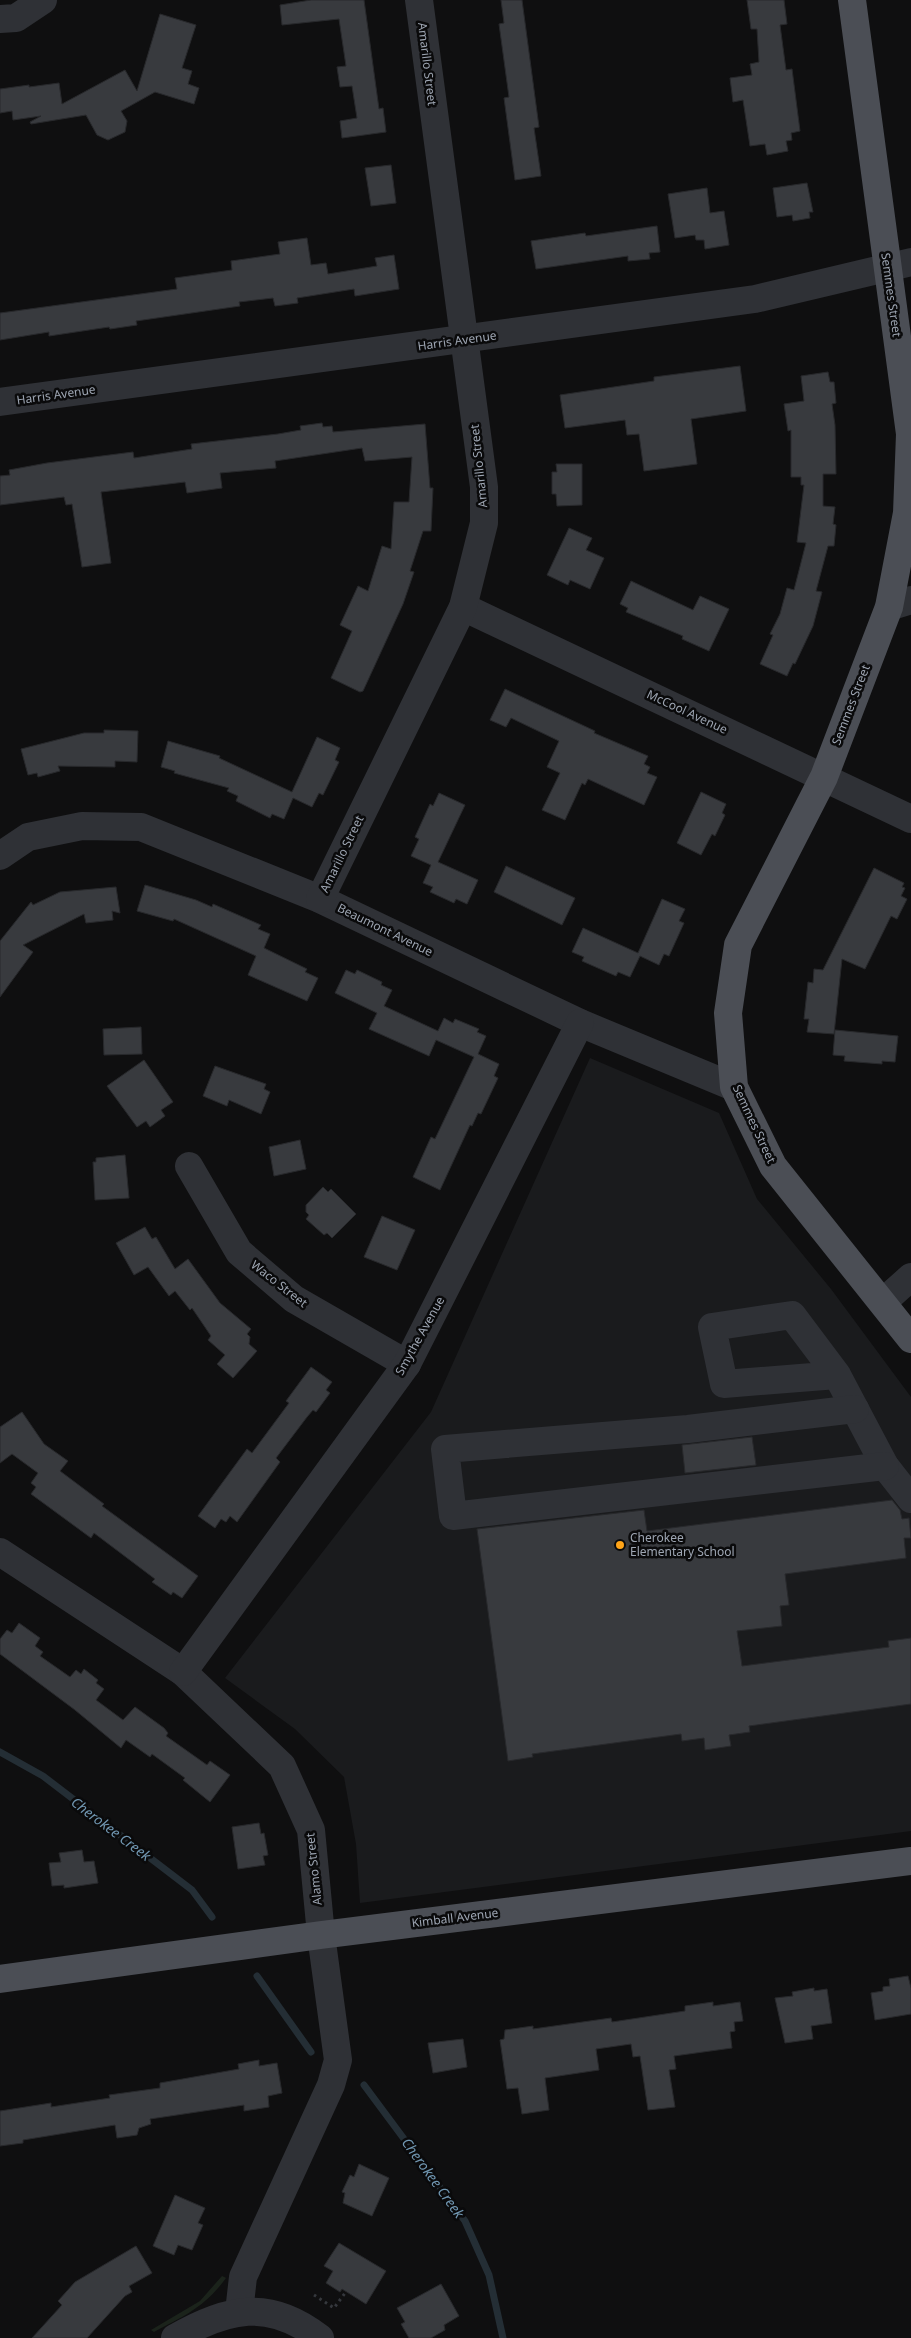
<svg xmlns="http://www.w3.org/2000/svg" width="911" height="2338" font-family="'Noto Sans',sans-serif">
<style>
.built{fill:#1a1b1d}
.green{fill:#1b231b}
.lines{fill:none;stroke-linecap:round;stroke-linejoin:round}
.stream{stroke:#242e35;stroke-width:7}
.building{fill:#383a3e;stroke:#28292c}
.path{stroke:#35383d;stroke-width:3;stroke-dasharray:2.5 4;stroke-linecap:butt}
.minor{stroke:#2f3136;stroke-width:28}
.major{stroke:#4b4e55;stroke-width:28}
.poi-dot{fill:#ffa418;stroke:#0a0a0b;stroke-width:2}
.labels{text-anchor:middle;stroke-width:5;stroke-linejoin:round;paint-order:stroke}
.street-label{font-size:12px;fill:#9ea6b3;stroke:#0a0a0b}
.poi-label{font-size:12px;fill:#9ea6b3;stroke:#0a0a0b;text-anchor:start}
.water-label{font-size:14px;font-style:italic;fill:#7197b2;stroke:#0a0a0b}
</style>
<rect width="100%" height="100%" fill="#0f0f10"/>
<!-- built -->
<polygon class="built" points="590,1058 719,1113 757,1199 831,1289 911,1397 911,1831 360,1903 356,1844 344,1777 295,1729 225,1678 431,1412"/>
<!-- green -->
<path class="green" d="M222 2276 226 2278C205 2307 184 2316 154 2332L151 2330 200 2301Z"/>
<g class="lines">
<!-- stream -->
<g class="stream">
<polyline points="0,1752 43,1776 192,1890 212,1917"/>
<polyline points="257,1976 311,2052"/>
<polyline points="364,2085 465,2221 489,2275 503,2338"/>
</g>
</g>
<!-- building -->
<g class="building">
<polygon points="311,0 364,0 379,109 383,108 386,132 342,138 340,121 357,118 352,86 340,87 337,67 346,66 339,19 282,25 280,5"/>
<polygon points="501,0 522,0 539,127 534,128 541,176 515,180 504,98 509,97 499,24 504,23"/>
<polygon points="747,0 784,0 787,24 780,25 786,70 792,69 800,131 791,133 792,140 786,141 788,151 767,155 765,144 750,146 743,100 733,102 730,78 752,75 750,64 759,62 757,29 751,29"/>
<polygon points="160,14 196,25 182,68 192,71 188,84 199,88 194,104 155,92 121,111 127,121 125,132 108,140 97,135 86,115 31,124 30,122 41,116 13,120 12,111 0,113 0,89 29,85 29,87 59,83 62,104 125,70 137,91"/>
<polygon points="391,165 396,203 371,206 365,168"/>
<polygon points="807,183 813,212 809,212 810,218 793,221 792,215 777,217 773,188"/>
<polygon points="707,188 710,213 724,211 729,245 705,249 704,240 696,240 695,235 675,238 668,194"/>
<polygon points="657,226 660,252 649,253 650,259 628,261 628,256 536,269 531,241 585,233 586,236"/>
<polygon points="307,238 311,265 326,263 328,274 377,266 375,258 394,255 399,289 355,296 354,289 297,298 298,303 275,306 273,298 239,302 240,306 136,321 137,325 110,329 109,327 49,336 49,332 0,340 0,313 177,289 175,278 232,270 231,261 280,254 278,242"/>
<polygon points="740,366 746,411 691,419 697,464 644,471 639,434 627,435 625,420 565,428 560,395 654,381 654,377"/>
<polygon points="828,372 830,382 834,382 836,403 832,404 835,425 836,474 823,474 823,506 835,507 833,524 836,525 834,546 828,546 816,591 822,592 813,626 795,664 793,663 787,676 760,664 773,635 770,634 780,614 787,588 794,590 806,543 797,542 804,485 801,485 801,477 791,477 791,430 788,431 784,404 804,401 801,376"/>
<polygon points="322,423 323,427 332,426 333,432 425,424 430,488 433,488 431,531 423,531 410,571 414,572 403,604 363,691 360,692 331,678 352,631 340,625 358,586 368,591 382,546 391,549 394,502 409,502 412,457 365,461 362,448 275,461 276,468 220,473 222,488 187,493 185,482 101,492 111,563 82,567 72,504 66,505 64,497 0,505 0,476 10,475 9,470 47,463 133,452 134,458 192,449 191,444 278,434 301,430 300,426"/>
<polygon points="556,464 582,464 582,505 557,506 556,494 552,494 552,472 557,472"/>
<polygon points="569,528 592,538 586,550 604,558 590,589 570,580 568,585 547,575"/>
<polygon points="631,581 693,610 700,596 729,609 709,651 682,639 683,636 626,612 628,608 620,604"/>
<polygon points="505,689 595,731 594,733 648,756 644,764 650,767 647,773 657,777 644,805 588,779 585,785 582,783 565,820 542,810 560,773 547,767 559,741 511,718 506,727 490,720"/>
<polygon points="104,730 138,731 137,762 115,761 115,767 58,766 60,771 38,777 37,773 28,775 21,749 84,733 104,733"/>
<polygon points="317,737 340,748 335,760 339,762 323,795 319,793 312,807 293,798 284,819 272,814 270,818 236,801 238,796 227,791 229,788 174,773 175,771 161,767 168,741 220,756 219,758 292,792"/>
<polygon points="701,792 726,804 722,813 725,815 715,836 712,834 701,855 677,843"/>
<polygon points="439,793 465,805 438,862 478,880 467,904 456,899 454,903 430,892 433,887 423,883 431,865 411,856 419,839 415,837 430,804 433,806"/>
<polygon points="506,866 575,898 562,925 494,892"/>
<polygon points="874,868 904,883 902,887 905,888 901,896 907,899 897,919 891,916 865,969 842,959 834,1034 807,1032 809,1019 804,1019 808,982 813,983 814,969 823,970"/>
<polygon points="145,885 196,900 212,907 213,904 261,925 258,929 270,934 264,948 307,969 305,972 318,978 307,1001 248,975 256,956 174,919 173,921 137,911"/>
<polygon points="116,887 120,913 112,911 113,920 86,923 84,914 23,945 33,952 0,997 0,941 31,902 33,905 60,892"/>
<polygon points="662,899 685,909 679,921 684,923 669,956 664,954 659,965 640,956 630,977 618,972 616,976 582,961 584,957 572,952 583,928 638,953"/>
<polygon points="346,970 355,974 357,970 382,982 381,985 392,990 384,1006 438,1031 444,1018 453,1023 455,1019 479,1029 477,1032 486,1036 478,1054 499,1064 494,1076 498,1078 481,1114 478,1113 472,1126 470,1125 440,1190 413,1177 431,1137 435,1139 474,1057 436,1040 429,1056 369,1029 377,1013 335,993"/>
<polygon points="141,1027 142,1054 104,1055 103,1029"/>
<polygon points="835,1030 898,1036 895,1062 882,1061 882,1064 844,1061 845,1056 833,1055"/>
<polygon points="144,1060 173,1102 161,1110 165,1116 150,1127 146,1121 137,1127 107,1086"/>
<polygon points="215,1066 266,1084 264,1089 270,1092 261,1114 229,1100 227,1106 203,1096"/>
<polygon points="300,1140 306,1169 274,1176 269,1147"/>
<polygon points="125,1155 129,1198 95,1200 93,1162 96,1162 96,1158"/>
<polygon points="323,1187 328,1192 331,1189 356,1214 332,1238 327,1233 324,1235 306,1219 309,1215 306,1212 306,1205"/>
<polygon points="382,1216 415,1230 397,1270 364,1257"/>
<polygon points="145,1227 152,1239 156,1237 175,1269 188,1259 220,1303 251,1329 247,1334 250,1337 249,1344 257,1351 233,1378 217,1364 225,1355 208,1340 211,1336 192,1308 190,1310 175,1291 169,1296 148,1267 134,1275 116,1243"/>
<polygon points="311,1367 332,1382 326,1390 330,1393 316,1412 313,1410 307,1417 276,1458 280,1462 237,1522 230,1516 226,1522 221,1519 215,1528 198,1516 247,1449 252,1453 289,1403 286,1401"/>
<polygon points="22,1412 44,1444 68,1461 60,1471 104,1504 102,1506 198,1576 182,1598 173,1592 171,1595 152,1582 155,1579 94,1533 91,1538 31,1494 36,1487 31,1483 38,1473 12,1454 0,1463 0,1427"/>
<polygon points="752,1437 756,1465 685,1473 682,1445"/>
<polygon points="892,1500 900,1510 902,1519 909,1518 911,1538 904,1538 906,1558 785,1574 789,1605 780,1606 782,1626 737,1631 742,1666 889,1647 888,1641 911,1638 911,1704 749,1726 750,1732 729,1735 731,1746 705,1750 704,1738 682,1741 681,1734 532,1754 533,1757 508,1761 477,1529 644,1510 647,1531"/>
<polygon points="19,1623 40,1638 35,1646 43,1652 40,1656 70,1677 76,1670 81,1674 84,1669 98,1680 96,1683 104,1689 96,1700 123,1720 135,1707 164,1728 168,1733 166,1736 207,1765 210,1761 230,1775 210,1802 183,1780 185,1778 152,1754 150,1757 126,1740 121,1748 75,1710 0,1654 0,1639 7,1630 12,1633"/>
<polygon points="259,1823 261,1834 264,1833 268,1855 263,1856 265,1865 238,1869 232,1827"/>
<polygon points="82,1850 84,1862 94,1861 98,1883 64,1888 64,1885 52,1886 49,1863 61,1862 59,1853"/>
<polygon points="908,1976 911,1988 911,2014 875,2020 871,1993 883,1991 883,1987 890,1986 889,1979"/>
<polygon points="814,1988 814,1991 827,1989 832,2023 811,2026 813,2039 785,2043 775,1998 793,1996 792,1992"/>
<polygon points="713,2002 713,2006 740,2002 743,2021 734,2022 735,2031 730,2032 732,2048 674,2056 676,2069 669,2070 675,2107 648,2110 640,2056 633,2057 631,2044 596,2049 599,2070 545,2078 549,2110 522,2114 518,2088 507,2089 500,2040 504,2039 505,2030 533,2026 533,2029 611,2018 612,2022 685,2011 685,2006"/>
<polygon points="463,2039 467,2067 433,2073 428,2043"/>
<polygon points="259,2060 259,2066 277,2063 282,2093 268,2096 269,2107 244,2111 244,2105 150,2119 151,2124 139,2128 137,2135 117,2138 115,2125 23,2140 23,2143 0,2146 0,2111 51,2103 51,2107 110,2098 109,2095 160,2088 160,2083 239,2069 238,2064"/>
<polygon points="359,2164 389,2178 372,2216 343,2203 345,2193 342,2192 350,2175 354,2177"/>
<polygon points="175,2195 205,2208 198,2223 203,2225 192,2250 178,2245 174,2255 153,2246"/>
<polygon points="339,2243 386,2271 366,2304 342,2289 340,2292 326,2283 333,2271 324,2266"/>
<polygon points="136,2246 152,2273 129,2286 132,2292 125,2296 87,2338 32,2338 62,2305 58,2301 75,2282"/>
<polygon points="441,2284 459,2316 444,2325 445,2330 431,2338 409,2338 401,2324 405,2322 397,2308"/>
</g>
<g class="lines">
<!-- path -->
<polyline class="path" points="314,2295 334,2308 345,2293"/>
<!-- minor -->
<g class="minor">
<polyline points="0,19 16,18 43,0"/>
<polyline points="0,402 755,299 911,262"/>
<polyline points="463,607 911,819"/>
<polyline points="889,607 911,600"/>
<polyline points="0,856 28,837 82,826 141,827 320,899 580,1023 734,1087"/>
<polyline points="320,899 463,607 484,523 484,487 419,0"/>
<polyline points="189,1166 239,1252 294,1299 407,1364"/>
<polyline points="883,1302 911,1277"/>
<polyline points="837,1375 724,1384 712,1327 792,1315 837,1375 885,1466 911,1499"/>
<polyline points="855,1409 688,1429 445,1449 453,1516 885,1466"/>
<polyline points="0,1552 183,1672 282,1766 311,1830 321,1935 338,2060 331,2085 243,2277 239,2312"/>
<polyline points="183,1672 407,1364 580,1023"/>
<path d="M175 2338C227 2308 269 2298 320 2338"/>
</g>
<!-- major -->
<g class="major">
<polyline points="852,0 910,434 907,513 889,607 824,777 738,945 728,1013 734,1087 773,1166 911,1339"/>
<polyline points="0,1979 321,1935 911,1861"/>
</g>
</g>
<!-- markers -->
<circle class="poi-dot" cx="620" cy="1545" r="5"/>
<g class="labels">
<!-- street labels -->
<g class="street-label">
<text transform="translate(427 64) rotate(83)" y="4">Amarillo Street</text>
<text transform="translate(891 295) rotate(82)" y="4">Semmes Street</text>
<text transform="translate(457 341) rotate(-8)" y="4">Harris Avenue</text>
<text transform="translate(56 395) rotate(-8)" y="4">Harris Avenue</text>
<text transform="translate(479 466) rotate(-96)" y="4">Amarillo Street</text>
<text transform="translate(851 705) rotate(-69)" y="4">Semmes Street</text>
<text transform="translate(687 712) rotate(25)" y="4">McCool Avenue</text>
<text transform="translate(342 854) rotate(-64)" y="4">Amarillo Street</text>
<text transform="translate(385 930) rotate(26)" y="4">Beaumont Avenue</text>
<text transform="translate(754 1124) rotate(65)" y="4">Semmes Street</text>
<text transform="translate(279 1284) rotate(38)" y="4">Waco Street</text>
<text transform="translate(420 1336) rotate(-61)" y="4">Smythe Avenue</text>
<text transform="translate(314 1869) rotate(-96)" y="4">Alamo Street</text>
<text transform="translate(455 1918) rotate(-7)" y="4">Kimball Avenue</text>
</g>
<!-- poi labels -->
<g class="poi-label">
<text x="630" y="1542">Cherokee<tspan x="630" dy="14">Elementary School</tspan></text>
</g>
<!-- water labels -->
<g class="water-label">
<text transform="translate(111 1829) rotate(37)" y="5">Cherokee Creek</text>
<text transform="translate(433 2178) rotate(54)" y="5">Cherokee Creek</text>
</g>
</g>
</svg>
